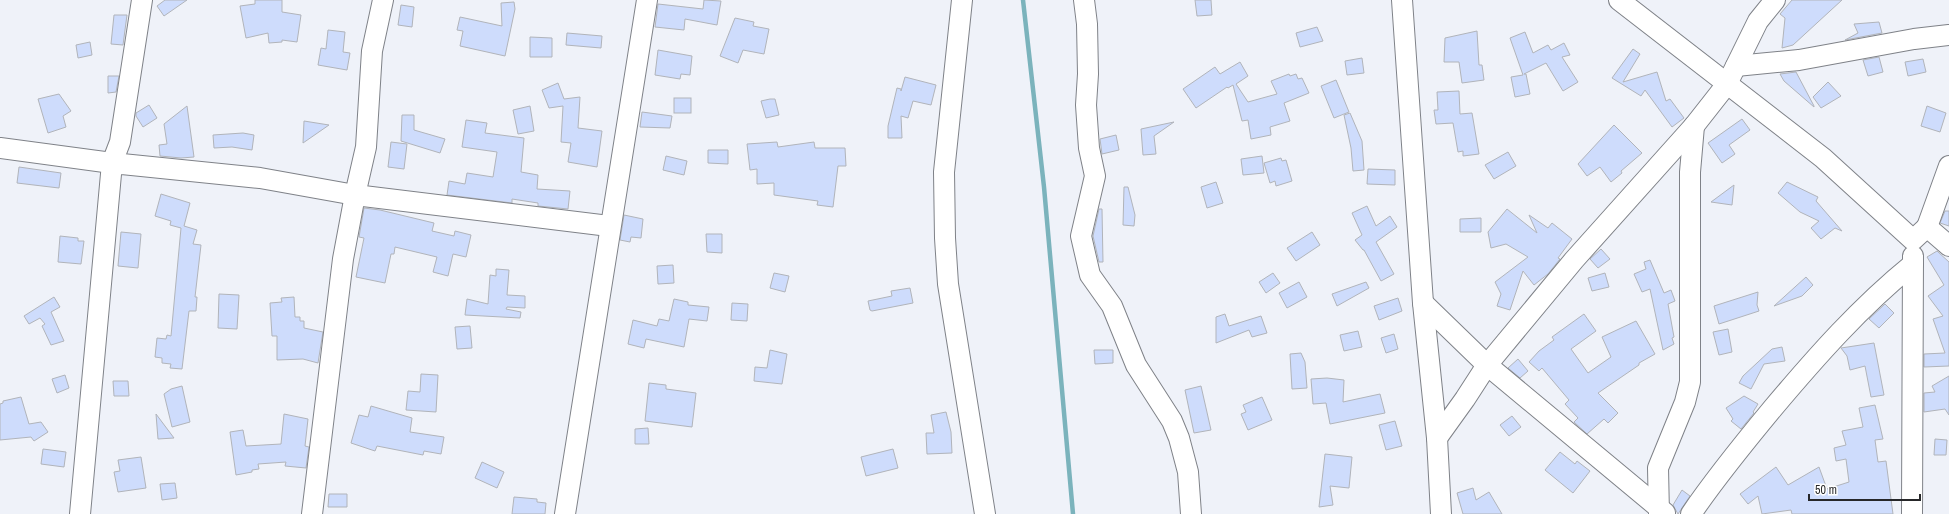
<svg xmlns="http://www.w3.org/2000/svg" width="1949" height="514" font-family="'Archivo Narrow',sans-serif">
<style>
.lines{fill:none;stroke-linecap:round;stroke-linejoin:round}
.stream{stroke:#7bb3bc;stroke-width:4.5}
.building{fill:#cedcfc;stroke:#b1b4ba}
.minor-casing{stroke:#7f8288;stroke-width:22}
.minor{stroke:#fff;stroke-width:20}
</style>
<rect width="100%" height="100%" fill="#eff2f9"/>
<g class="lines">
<!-- stream -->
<polyline class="stream" points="1023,0 1044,187 1073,514"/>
</g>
<!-- building -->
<g class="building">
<polygon points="165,0 187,0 164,16 157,6"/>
<polygon points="255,0 282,0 282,12 301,15 297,42 282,40 282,42 269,43 268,33 246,38 240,6 255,4"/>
<polygon points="704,0 721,1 717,25 685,19 684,30 655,27 658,4 703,9"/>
<polygon points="1195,0 1211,0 1212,15 1197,16"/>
<polygon points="1792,0 1842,0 1793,45 1782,48 1785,18 1780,14"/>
<polygon points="514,2 515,9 505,56 460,46 463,31 457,30 460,17 502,26 501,3"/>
<polygon points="401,5 414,7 412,27 398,25"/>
<polygon points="114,15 127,15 123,45 111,44"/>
<polygon points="735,18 754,22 753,26 769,29 764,54 743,50 738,63 720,56"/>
<polygon points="1879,22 1882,33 1845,40 1858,33 1854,24"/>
<polygon points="1317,27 1323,41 1300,47 1296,33"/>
<polygon points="328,30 345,32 343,52 350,53 347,70 318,65 321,48 326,49"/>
<polygon points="1477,31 1479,65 1482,65 1484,80 1462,83 1459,62 1444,62 1445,38"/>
<polygon points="1525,32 1533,53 1548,45 1551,50 1564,43 1570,55 1562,57 1578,82 1563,91 1546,63 1524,74 1526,74 1530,94 1515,97 1511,77 1523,75 1510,38"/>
<polygon points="567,33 602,36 601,48 566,45"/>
<polygon points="530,37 552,38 552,57 530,57"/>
<polygon points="90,42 92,55 78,58 76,45"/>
<polygon points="1633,49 1640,54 1623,82 1657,72 1666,101 1670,99 1684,118 1672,127 1645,90 1641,96 1612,78"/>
<polygon points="658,50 692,56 690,75 681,74 680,79 655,75"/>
<polygon points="1879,57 1883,72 1868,76 1863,60"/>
<polygon points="1362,58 1364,73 1347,75 1345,61"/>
<polygon points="1923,59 1926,72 1908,76 1905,62"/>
<polygon points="1240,62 1248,76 1236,84 1248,102 1277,94 1271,81 1289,74 1290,76 1296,74 1298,79 1302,78 1309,93 1284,103 1290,121 1270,127 1271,135 1251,139 1248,120 1242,121 1233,85 1228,88 1227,87 1196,108 1183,89 1215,67 1220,74"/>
<polygon points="1796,72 1814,106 1814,107 1784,81 1780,74"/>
<polygon points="108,76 119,76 116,92 108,93"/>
<polygon points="905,77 936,85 931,105 913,101 908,118 901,116 902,138 888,138 888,126 897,88 901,89 901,91"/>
<polygon points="1336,80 1349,112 1334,118 1321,86"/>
<polygon points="1828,82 1841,96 1821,108 1813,97"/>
<polygon points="558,83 564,99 580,97 578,128 602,131 597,167 568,162 571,143 561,142 563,106 549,108 542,90"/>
<polygon points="1459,91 1460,114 1472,113 1479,154 1463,156 1463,151 1458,152 1453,123 1436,124 1434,110 1438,110 1437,92"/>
<polygon points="59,94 71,111 63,116 66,127 48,133 38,99"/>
<rect x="674" y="98" width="17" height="15"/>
<polygon points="770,99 775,99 779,115 766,118 761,101"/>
<polygon points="149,105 157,118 143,127 136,116 136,113"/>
<polygon points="187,106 194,157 181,158 160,156 159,145 167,144 164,124"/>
<polygon points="530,106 534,131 518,134 513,110"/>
<polygon points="1927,106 1946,113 1940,132 1921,126"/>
<polygon points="642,112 672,116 670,128 640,127"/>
<polygon points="1350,113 1362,141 1364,170 1353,171 1351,148 1344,115"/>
<polygon points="402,115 414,115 414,130 445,139 440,153 401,141"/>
<polygon points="1742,119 1750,130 1729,145 1735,154 1722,163 1708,143"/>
<polygon points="466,120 487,123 485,133 524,138 521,172 538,175 537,189 570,191 568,209 538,206 538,203 512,199 512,203 447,195 449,181 465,184 467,173 493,177 497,152 462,147"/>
<polygon points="304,121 329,125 303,143"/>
<polygon points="1174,122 1154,136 1156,154 1143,155 1141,129"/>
<polygon points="1614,125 1642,153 1621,171 1622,173 1611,182 1600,167 1587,176 1578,164"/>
<polygon points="243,133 254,135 252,150 232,147 214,148 213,135"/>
<polygon points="1116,135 1119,150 1102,154 1100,139"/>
<polygon points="391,142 407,144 404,169 388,167"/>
<polygon points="777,142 778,147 814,142 815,148 845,148 846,166 838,166 833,207 817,205 818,201 774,195 774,183 757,184 757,169 750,170 747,144"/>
<polygon points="708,150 728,150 728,164 708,163"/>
<polygon points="1508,152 1516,166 1494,179 1485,165"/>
<polygon points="666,156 687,161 684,175 663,170"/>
<polygon points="1262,156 1264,173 1243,175 1241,159"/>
<polygon points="1281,158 1282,161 1286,160 1292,181 1276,186 1275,181 1270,183 1264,163"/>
<polygon points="19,167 61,173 59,188 17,183"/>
<polygon points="1368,169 1395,170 1395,185 1367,184"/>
<polygon points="1216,182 1223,203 1207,208 1201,187"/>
<polygon points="1787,182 1818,197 1816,201 1842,231 1835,228 1821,239 1811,228 1819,221 1800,212 1778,193"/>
<polygon points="1734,185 1732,205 1711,202"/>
<polygon points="1124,187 1128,187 1135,215 1134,226 1123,225"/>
<polygon points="161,194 190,203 184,226 197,230 193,244 201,245 195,297 197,297 196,311 189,311 182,369 170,368 171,364 162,363 162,358 155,357 157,338 166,339 167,335 171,336 181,228 170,225 171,221 155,216"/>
<polygon points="1367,206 1376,226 1390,216 1397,227 1376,242 1394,274 1381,281 1364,250 1363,250 1355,240 1362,235 1352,213"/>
<polygon points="364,208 380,210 434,223 432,231 454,236 455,231 471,235 466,257 453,254 448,276 433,272 437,257 395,247 394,254 391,254 385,283 356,277 364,238 359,237"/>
<polygon points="1099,209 1102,209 1103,262 1099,262 1093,236"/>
<polygon points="1507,209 1537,233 1529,215 1548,228 1552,223 1572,239 1558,258 1560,259 1548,274 1534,285 1523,271 1510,310 1497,306 1501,294 1495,282 1528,257 1506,244 1491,248 1488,232"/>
<polygon points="1945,211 1949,211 1949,226 1940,223"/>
<polygon points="624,215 643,219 641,238 631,237 630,242 620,240"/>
<polygon points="1481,218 1481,232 1460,232 1460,219"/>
<polygon points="121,232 141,234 138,268 118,266"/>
<polygon points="1312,232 1320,245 1296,261 1287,248"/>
<polygon points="706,234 722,234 722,253 707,252"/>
<polygon points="60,236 78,238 78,241 84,241 81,264 58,262"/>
<polygon points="1601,249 1610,259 1598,268 1590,259"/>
<polygon points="1937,251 1949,262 1949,366 1924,367 1924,354 1945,353 1933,319 1943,316 1928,296 1944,285 1927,257"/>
<polygon points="1650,260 1664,293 1671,290 1675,301 1668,304 1674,337 1672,338 1674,344 1663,350 1650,289 1642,292 1634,274 1646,269 1644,262"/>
<polygon points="673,265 674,283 658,284 657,266"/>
<polygon points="496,269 509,270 507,295 525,296 525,308 507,307 506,309 521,312 520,318 465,315 467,299 488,304 490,275 496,276"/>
<polygon points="774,273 789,276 785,292 770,288"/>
<polygon points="1273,273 1280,283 1266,293 1259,282"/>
<polygon points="1605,273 1609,287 1592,291 1588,278"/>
<polygon points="1806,277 1813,285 1802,296 1774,306"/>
<polygon points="1299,282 1307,297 1287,308 1279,293"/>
<polygon points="1366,282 1369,288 1337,306 1332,294"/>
<polygon points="910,288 913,303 872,311 870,310 868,301 892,296 891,291"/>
<polygon points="1758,292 1757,305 1759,311 1719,324 1714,306"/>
<polygon points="219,294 239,295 237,329 218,328"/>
<polygon points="54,297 60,307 51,312 64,341 51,345 42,326 45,324 40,318 29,324 24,316"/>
<polygon points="294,297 295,317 300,317 300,321 304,321 304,328 323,332 318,363 303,359 277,360 277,336 272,336 270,303 282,302 281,298"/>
<polygon points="1398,298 1402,311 1379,320 1374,306"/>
<polygon points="674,299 688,302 688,305 709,307 707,321 689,319 684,347 646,339 644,348 628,344 633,320 657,326 659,319 669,321"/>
<polygon points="732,303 748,304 747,321 731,320"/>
<polygon points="1885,304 1894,313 1879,328 1869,319"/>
<polygon points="1225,314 1229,326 1261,316 1267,333 1252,337 1249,330 1216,343 1216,317"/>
<polygon points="1584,314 1596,331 1571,349 1588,373 1611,357 1602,337 1636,321 1655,354 1639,363 1639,365 1598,393 1618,413 1608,423 1604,419 1587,434 1574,422 1578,418 1565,404 1569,400 1542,368 1539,371 1529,362 1539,351 1554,340 1552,337"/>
<polygon points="470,326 472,348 457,349 455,327"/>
<polygon points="1728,329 1732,352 1719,355 1713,332"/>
<polygon points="1358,331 1362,347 1344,351 1340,335"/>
<polygon points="1394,334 1398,349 1386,353 1381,338"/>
<polygon points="1874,343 1884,395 1871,397 1865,366 1850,370 1847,356 1841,348"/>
<polygon points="1782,347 1785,361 1764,364 1751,389 1739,383 1743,376 1772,349"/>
<polygon points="770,350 787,354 782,384 754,381 755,367 767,368"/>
<polygon points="1094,350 1113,350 1113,363 1095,364"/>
<polygon points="1301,353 1305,362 1307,388 1292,389 1290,354"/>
<polygon points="1518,359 1528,371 1520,378 1508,368"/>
<polygon points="421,374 438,375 436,412 406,410 408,391 420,392"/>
<polygon points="65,375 69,388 57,393 52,379"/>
<polygon points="1949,376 1949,415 1945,409 1924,412 1924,393 1935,392 1932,386"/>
<polygon points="1327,378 1344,380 1343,402 1380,394 1385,413 1330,424 1326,403 1313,404 1311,379"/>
<polygon points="113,381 128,381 129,396 114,396"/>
<polygon points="649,383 666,385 666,389 696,393 692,427 645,421"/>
<polygon points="182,386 190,422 172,427 164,394 171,389"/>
<polygon points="1201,386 1211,430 1194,433 1185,390"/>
<polygon points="1744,396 1758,404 1753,412 1754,413 1741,429 1731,421 1733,419 1726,408"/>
<polygon points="21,397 29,424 41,422 48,432 34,441 31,437 0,440 0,404 3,403 3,401"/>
<polygon points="1262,397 1272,420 1248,430 1241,414 1246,412 1243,405"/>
<polygon points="1875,405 1883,439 1875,440 1878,462 1886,461 1893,514 1792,514 1791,510 1762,514 1758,496 1748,504 1740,494 1776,467 1788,485 1819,467 1827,489 1849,482 1846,459 1836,461 1834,448 1846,445 1842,431 1863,427 1859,408"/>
<polygon points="371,406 412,418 410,432 444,437 441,454 424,451 423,455 377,446 375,451 351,443 359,415 368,417"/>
<polygon points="946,412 951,432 952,453 927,454 926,433 934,433 931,415"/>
<polygon points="156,414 174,438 158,439"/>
<polygon points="284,414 308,419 305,446 309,447 306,468 285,466 286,462 258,464 259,469 252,470 252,472 236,475 230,432 243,430 246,446 281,444"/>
<polygon points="1512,416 1521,427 1509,436 1500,425"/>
<polygon points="1395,421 1402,446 1386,450 1379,425"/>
<polygon points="648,428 649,444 635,444 635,429"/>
<polygon points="1935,439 1947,440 1946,455 1934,455"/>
<polygon points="43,449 66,452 64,467 41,464"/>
<polygon points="893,449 898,468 866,476 861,457"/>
<polygon points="1560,452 1575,464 1577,461 1590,471 1573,493 1545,470"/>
<polygon points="1325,454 1352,457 1349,488 1330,486 1333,505 1319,507"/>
<polygon points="141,457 146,488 118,492 114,472 120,471 118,460"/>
<polygon points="482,462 504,472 497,488 475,478"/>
<polygon points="175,483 177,498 162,500 160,484"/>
<polygon points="1473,488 1476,500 1489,492 1502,514 1463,514 1457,493"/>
<polygon points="1682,490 1690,496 1678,514 1673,505"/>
<polygon points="329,494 347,494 347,507 328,507"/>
<polygon points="514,497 537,499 537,502 546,503 545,514 512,514"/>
</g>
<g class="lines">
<defs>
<g id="minor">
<polyline points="962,0 944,172 945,238 948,284 985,514"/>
<polyline points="1084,0 1087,24 1088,74 1086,105 1089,148 1095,176 1081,236 1090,275 1112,306 1136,365 1172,421 1179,438 1188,472 1191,514"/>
<polyline points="1402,0 1423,303 1437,438 1441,514"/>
<polyline points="1619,0 1823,158 1913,240 1927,227 1949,246"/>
<polyline points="1736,66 1799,60 1914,39 1949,35"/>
<polyline points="0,148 112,163 120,142 142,0"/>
<polyline points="1927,227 1949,166"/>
<polyline points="1423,303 1487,365 1665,513"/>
<polyline points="1437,438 1465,399 1487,365 1574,260 1694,126 1727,84 1758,21 1775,0"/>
<polyline points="80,514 112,163 260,178 355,195 609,226"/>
<polyline points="312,514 343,259 355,195 366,147 372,51 383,0"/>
<polyline points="565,514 647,0"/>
<polyline points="1659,514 1658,468 1685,402 1690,382 1690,172 1694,126"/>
<path d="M1691 514C1716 477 1744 443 1773 408 1816 357 1860 307 1913 264"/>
<polyline points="1912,514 1913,256"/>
</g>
</defs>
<!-- minor casing -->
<use href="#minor" class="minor-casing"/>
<!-- minor -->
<use href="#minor" class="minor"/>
</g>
<!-- scale -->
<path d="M1809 494v6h111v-6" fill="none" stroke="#262729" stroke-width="2"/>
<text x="1815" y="494" font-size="12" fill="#262729" stroke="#ffffff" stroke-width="3" paint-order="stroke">50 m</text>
</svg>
